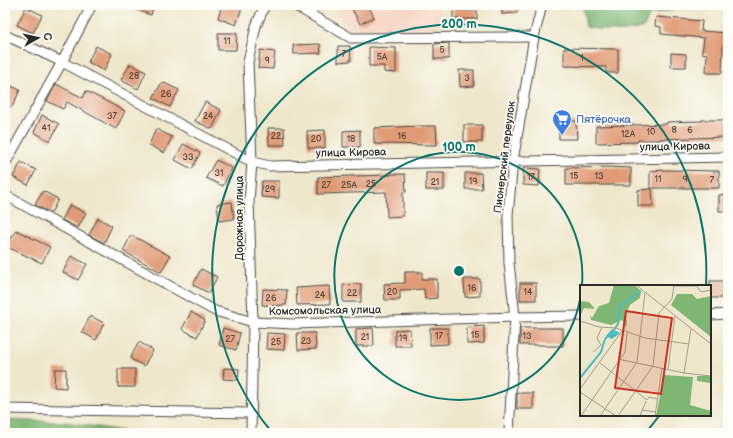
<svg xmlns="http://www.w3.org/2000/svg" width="733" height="438" font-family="'Balsamiq Sans',sans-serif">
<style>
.built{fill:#f5d3c1}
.forest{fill:#7eb673;stroke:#54704f}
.building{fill:#e09a74}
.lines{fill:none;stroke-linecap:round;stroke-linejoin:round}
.minor-casing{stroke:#484743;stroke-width:11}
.minor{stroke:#fff;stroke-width:9}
.ring{fill:none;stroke:#0f766e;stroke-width:2}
.labels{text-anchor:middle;stroke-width:3.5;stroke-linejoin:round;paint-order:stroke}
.number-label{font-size:9px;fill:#58473d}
.shop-label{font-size:11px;fill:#366cbe;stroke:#fdfcf7;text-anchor:start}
.street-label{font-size:11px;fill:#2b2b2b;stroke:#fdfcf7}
.inset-river{fill:none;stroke:#4dbbc4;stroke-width:2}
.inset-road{fill:none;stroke:#a19c8c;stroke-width:1}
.view{fill:#c8321e;fill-opacity:0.15;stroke:#c8321e;stroke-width:2}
.inset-edge{fill:none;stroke:#2b2b2b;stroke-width:2}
.centre{fill:#0f766e;stroke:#fdfcf7;stroke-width:2}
.ring-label{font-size:12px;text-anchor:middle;font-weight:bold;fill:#0f766e;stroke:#fdfcf7;stroke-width:3.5;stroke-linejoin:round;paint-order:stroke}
</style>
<rect width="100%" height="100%" fill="#fdfcf7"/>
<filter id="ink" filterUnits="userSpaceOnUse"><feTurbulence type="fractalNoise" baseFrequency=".025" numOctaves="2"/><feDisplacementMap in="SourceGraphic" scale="8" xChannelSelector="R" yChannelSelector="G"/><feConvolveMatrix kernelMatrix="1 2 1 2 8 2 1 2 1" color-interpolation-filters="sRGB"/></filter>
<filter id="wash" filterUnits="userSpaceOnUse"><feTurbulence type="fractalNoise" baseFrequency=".012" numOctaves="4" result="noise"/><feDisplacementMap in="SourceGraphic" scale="16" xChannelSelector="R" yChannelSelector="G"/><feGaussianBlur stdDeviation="0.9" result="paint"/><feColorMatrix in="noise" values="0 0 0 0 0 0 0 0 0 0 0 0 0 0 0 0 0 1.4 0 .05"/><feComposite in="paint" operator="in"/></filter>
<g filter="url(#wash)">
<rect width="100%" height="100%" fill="#efe7cc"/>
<!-- built -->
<polygon class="built" points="333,5 440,5 439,32 348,31"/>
<!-- forest -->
<g class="forest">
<path d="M586 5H690L660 13 650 14 644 27C622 34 608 31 586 27L583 9Z"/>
<polygon points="5,420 65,422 138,433 5,433"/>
</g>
<g id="blocks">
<!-- building -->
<g class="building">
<polygon points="125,5 154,5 151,15 125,6"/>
<polygon points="222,5 243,5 236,25 218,18"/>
<polygon points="350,5 368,5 374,17 360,24"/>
<polygon points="502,5 517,5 517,13 502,14"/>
<rect x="453" y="6" width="24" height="13"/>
<polygon points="26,7 42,15 33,33 17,25"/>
<polygon points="656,17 702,21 701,31 728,33 727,47 723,46 722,73 706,73 707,54 702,53 704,38 661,34 661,27 655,26"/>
<polygon points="218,33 237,33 236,50 218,50"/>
<polygon points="449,43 449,59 434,59 434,44"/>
<polygon points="320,44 321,53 294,54 293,45"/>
<polygon points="96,46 112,54 104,71 88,62"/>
<polygon points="338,46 350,46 351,61 338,62"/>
<polygon points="369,47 396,48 396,73 384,72 384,66 369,66"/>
<polygon points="564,48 618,49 618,73 606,73 606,67 564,66"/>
<polygon points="260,50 275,52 273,69 258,68"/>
<polygon points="671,53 686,54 686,67 671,67"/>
<polygon points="130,64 146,72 138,89 121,80"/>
<polygon points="459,70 474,70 474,86 460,87"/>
<polygon points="162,82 179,90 170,107 153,98"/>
<polygon points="5,83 20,90 12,107 5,104"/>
<polygon points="56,84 83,98 86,91 125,111 116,129 67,102 63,109 47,101"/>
<polygon points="205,102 221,110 212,129 195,121"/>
<polygon points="42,115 59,124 50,141 34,132"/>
<polygon points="702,120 728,120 728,137 660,139 660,140 638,140 638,142 596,143 596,126 667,124 667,122 702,121"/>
<polygon points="559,121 576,121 577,139 559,139"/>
<rect x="464" y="125" width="18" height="17"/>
<polygon points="419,126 436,126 437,145 374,144 374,128"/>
<polygon points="268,128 284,128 285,145 269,145"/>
<polygon points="156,129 172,137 164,153 149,145"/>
<polygon points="325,130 325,148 308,148 307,131"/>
<polygon points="360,130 360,147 343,147 343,131"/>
<polygon points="183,144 200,153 192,169 175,160"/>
<polygon points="216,160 232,168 223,186 206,178"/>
<polygon points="21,162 36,170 28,185 13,177"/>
<polygon points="607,167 631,168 631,185 566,185 566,168"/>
<polygon points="523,168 540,169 539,186 523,185"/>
<polygon points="666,170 719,171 719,188 650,188 650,171"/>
<rect x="426" y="173" width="18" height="17"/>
<polygon points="465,173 481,173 482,189 465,189"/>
<polygon points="391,174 405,174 406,192 403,192 403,216 387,217 386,192 318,194 318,177 391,175"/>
<polygon points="262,181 279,181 279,198 261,197"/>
<polygon points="652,189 653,206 638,206 638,190"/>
<polygon points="43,191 58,199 51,213 35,205"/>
<polygon points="728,194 728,211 719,211 719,195"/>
<polygon points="232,202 234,219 219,221 217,204"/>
<polygon points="70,205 86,213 78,228 62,220"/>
<polygon points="98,218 112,226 104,243 89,235"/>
<polygon points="16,230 50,247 42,263 7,247"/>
<polygon points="131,235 170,256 161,272 123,251"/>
<polygon points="71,256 87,264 78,280 63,272"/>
<polygon points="201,269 217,277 209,293 193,285"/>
<polygon points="405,272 422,272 422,279 437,279 437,298 425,299 424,289 400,290 400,300 385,300 384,284 405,283"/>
<polygon points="464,279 480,279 480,296 465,297"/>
<rect x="710" y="281" width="18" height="17"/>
<rect x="520" y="283" width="16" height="17"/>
<polygon points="361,284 361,302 343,302 343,285"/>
<polygon points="329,286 330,304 297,305 296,288"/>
<polygon points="263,289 287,290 286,305 279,305 279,306 262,305"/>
<polygon points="191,312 205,320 197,337 182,329"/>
<polygon points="90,316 104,323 96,340 82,332"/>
<polygon points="484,326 484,343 467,344 467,327"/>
<polygon points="223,328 240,333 236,350 219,345"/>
<polygon points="373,328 374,346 356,346 356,329"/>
<polygon points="430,328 448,328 448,344 430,345"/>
<polygon points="520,328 563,328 563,346 546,346 546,345 520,345"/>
<polygon points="410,329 411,346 395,346 395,330"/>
<polygon points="267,333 285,334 284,350 266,349"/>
<polygon points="297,333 315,333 316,349 298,350"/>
<polygon points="139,342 153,350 144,366 131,359 131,357"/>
<polygon points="224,368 239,369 238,380 223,379"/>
<polygon points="55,369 66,369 66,388 54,387"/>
<rect x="118" y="369" width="17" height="18"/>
<rect x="517" y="393" width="16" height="16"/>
</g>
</g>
</g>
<g filter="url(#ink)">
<use href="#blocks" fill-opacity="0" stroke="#484743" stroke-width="1"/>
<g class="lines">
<defs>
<g id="minor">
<polyline points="294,5 351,38 534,37"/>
<polyline points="5,35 62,62 252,162 270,166 728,157"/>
<polyline points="5,164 62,62 92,5"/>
<polyline points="5,195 215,311 253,322 293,324 515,317 581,316"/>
<polyline points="710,315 728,314"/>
<polyline points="5,409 251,413"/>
<polyline points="251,433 253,322 249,202 252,162 248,62 256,26 265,5"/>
<polyline points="509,433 515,317 509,263 508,215 513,161 534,37 542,5"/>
</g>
</defs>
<!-- minor casing -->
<use href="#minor" class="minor-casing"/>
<!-- minor -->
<use href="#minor" class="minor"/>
</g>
</g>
<!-- distance rings -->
<g class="ring">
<path d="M581 294A124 124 0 1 1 582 285"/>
<path d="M659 416A247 247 0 0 1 647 431M271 431A247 247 0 1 1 706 284"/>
</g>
<!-- icons -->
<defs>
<symbol id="supermarket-pin" viewBox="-11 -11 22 30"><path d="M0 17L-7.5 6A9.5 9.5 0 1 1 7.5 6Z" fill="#3f7fe0" stroke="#fdfcf7"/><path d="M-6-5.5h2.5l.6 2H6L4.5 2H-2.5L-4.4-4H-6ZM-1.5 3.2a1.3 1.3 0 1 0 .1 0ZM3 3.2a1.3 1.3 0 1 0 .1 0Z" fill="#fff"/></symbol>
</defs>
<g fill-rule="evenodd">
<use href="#supermarket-pin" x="551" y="108" width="22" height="30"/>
</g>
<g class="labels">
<!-- number labels -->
<g class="number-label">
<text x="227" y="44">11</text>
<text x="442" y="53">5</text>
<text x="344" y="57">7</text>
<text x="382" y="60">5А</text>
<text x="582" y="61">1</text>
<text x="267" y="63">9</text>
<text x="134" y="79">28</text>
<text x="467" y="81">3</text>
<text x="166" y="97">26</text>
<text x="112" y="119">37</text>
<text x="208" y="119">24</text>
<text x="46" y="131">41</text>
<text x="674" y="133">8</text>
<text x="690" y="133">6</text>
<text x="651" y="135">10</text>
<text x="628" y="137">12А</text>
<text x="276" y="139">22</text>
<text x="402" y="139">16</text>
<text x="316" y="142">20</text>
<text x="351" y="142">18</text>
<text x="188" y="160">33</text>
<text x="219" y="176">31</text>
<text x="574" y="179">15</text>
<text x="599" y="179">13</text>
<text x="531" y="180">17</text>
<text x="658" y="182">11</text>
<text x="685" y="182">9</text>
<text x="712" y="183">7</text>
<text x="473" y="184">19</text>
<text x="435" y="185">21</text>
<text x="371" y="187">25</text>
<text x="326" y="188">27</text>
<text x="349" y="188">25А</text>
<text x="270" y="192">29</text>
<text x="472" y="291">16</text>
<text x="392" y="295">20</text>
<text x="528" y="295">14</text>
<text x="352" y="296">22</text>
<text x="320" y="298">24</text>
<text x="271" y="301">26</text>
<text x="475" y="338">15</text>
<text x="439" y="339">17</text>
<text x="527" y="339">13</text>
<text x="365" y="340">21</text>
<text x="403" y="341">19</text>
<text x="230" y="342">27</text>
<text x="306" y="344">23</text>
<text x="276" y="345">25</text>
</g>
<!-- shop labels -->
<g class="shop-label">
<text x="576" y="123">Пятёрочка</text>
</g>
<!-- street labels -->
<g class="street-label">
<text transform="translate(675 146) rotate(-1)" y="4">улица Кирова</text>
<text transform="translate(351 152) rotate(-1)" y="4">улица Кирова</text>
<text transform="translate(504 157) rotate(-83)" y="4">Пионерский переулок</text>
<text transform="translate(239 218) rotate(-90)" y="4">Дорожная улица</text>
<text transform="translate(325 310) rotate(-1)" y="4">Комсомольская улица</text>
</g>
</g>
<!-- overview -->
<g transform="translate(580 285)">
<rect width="131" height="131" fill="#efe7cc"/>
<path d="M34 0H54L61 6 60 13 50 20 46 29 47 42 42 35 31 40 11 35 10 30 12 33 19 21 29 18ZM97 9H112L117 14 131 11V52L91 20ZM0 16 9 17 15 24 4 23 1 29ZM84 90 113 92 110 120 131 126V131H76ZM117 91H131V98L117 96Z" fill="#7eb673"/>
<path d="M32 44 40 48 32 54 26 51Z" fill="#4dbbc4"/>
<path class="inset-river" d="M34 45 38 39 40 21 61 6M0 93 21 67 25 54 29 50"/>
<path class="inset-road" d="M56 0 131 59M93 1H117M117 1 121 7 131 5M0 36 19 42 36 43 65 53 109 59M13 67 21 60 17 53 22 42M38 74 104 88 131 91M20 78 67 115 69 112 77 114M88 84 95 31M104 88 111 44M0 104 42 46M0 107 36 131M62 125 76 127M1 131 45 67 47 48M20 131 57 77 65 8M38 131 73 81 79 28 92 14 94 0M60 131 66 116M75 131 82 83"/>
<path class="view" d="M46 26 92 33 81 109 35 103Z"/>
<rect width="131" height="131" class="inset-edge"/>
</g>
<circle cx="459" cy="271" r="6" class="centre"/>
<g class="ring-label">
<text x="459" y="28">200 m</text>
<text x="459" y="151">100 m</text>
</g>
<!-- margin -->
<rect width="733" height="438" fill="none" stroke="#fdfcf7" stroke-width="20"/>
<!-- north arrow -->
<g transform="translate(38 38) rotate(82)" stroke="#fdfcf7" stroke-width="3" paint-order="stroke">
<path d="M0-3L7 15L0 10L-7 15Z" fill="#2b2b2b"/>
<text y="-6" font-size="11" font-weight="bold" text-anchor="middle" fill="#2b2b2b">С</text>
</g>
</svg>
